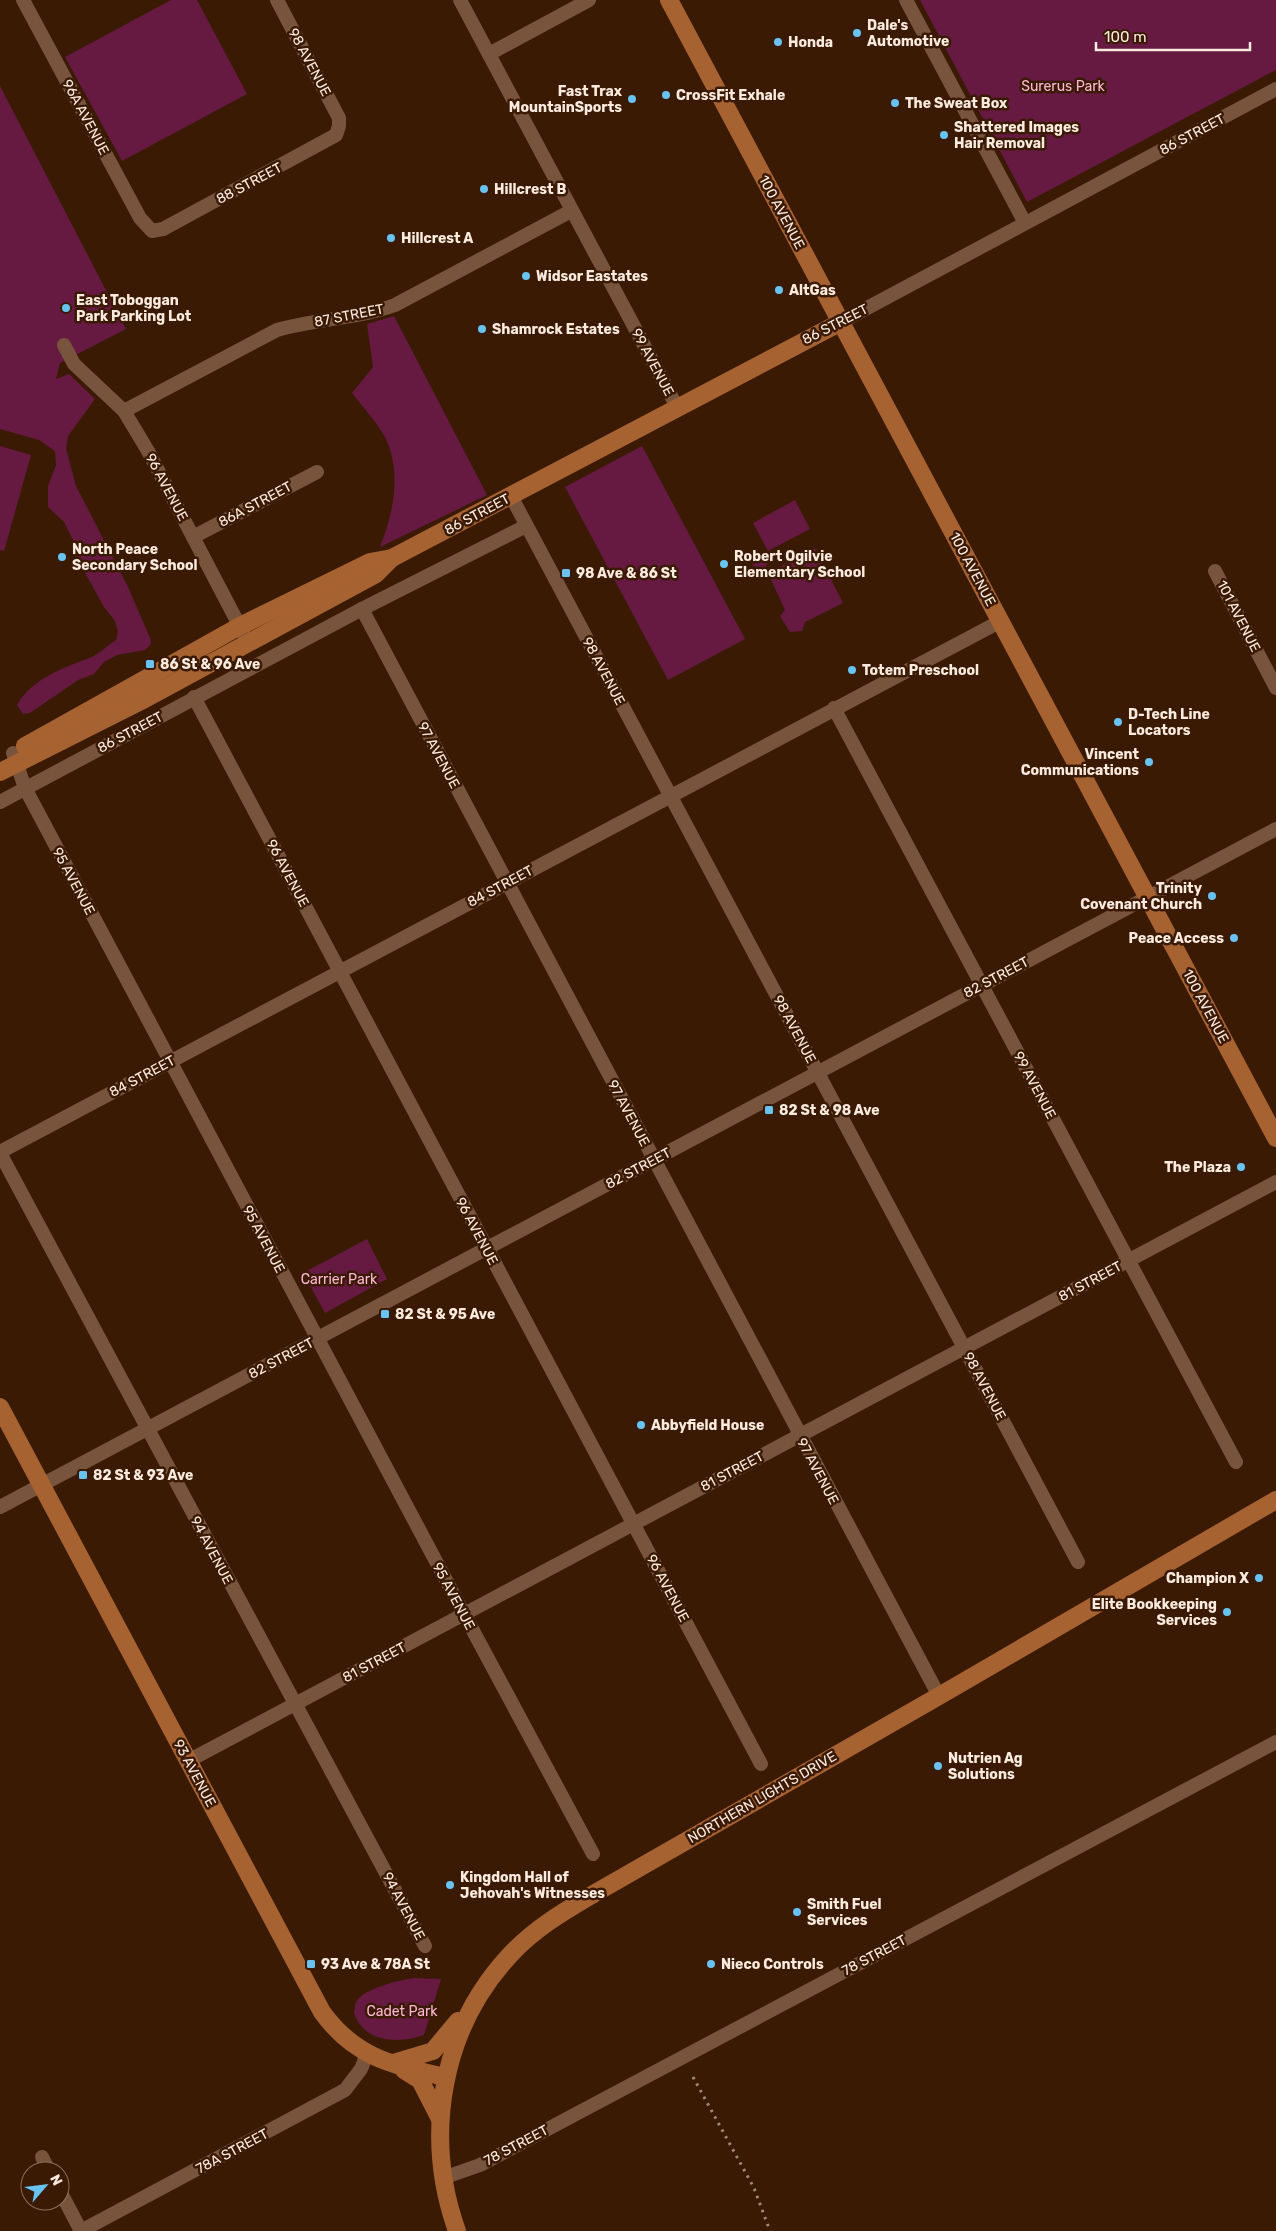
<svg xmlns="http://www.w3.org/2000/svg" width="1276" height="2231" font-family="Rubik,sans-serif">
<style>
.green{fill:#661a42}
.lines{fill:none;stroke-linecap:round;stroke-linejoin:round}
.minor{stroke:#79543d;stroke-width:14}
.major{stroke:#a76232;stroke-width:18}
.rail{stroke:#a08777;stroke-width:3;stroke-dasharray:2.5 5;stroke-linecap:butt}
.poi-dot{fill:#69c3f1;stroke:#3a1a03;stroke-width:2}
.labels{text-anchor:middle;stroke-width:5;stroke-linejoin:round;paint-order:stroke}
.poi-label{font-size:14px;font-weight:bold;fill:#fceadf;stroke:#3a1a03;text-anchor:start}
.street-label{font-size:14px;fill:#fceadf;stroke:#3a1a03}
.park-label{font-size:14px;fill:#feb8d5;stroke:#3a1a03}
</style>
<rect width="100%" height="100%" fill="#3a1a03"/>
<!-- green -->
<g class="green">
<polygon points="171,0 197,0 247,94 122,161 65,57"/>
<polygon points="920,0 1276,0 1276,70 1027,202"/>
<path d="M0 86 126 329 60 363 56 379 69 374 95 399 68 436 66 449 76 486 128 587 150 638 151 644 145 650 117 655 104 662 94 674 78 680 30 713 23 714 17 705C31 680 62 668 87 659 97 656 107 646 116 640L118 632 115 621 104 607 79 562 75 553V544L64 522 48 507V486L56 465 55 451 39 440 0 429Z"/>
<path d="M394 316 487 495 380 547C393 514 402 474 386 439 380 426 362 406 352 393L373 367 367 324Z"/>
<polygon points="0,446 31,455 4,551 0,550"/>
<polygon points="642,446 745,639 668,680 565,487"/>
<polygon points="795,500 810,529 768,551 753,523"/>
<polygon points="815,548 843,603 805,622 802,631 790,632 780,616 785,610 768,573"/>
<polygon points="759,552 770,557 764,571 752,565"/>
<polygon points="367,1239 387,1279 325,1313 303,1273"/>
<path d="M414 1978 441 1979 424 2035C399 2044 364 2043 354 2013 355 2008 355 2001 359 1998 371 1987 399 1980 414 1978Z"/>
</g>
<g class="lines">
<!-- minor -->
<g class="minor">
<polyline points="23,0 140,218 152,231 163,229 336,135 339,126 339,118 277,0"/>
<polyline points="460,0 677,407"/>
<polyline points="906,0 1025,223"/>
<polyline points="489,54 589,0"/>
<polyline points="841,322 1276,89"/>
<polyline points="64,345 74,364 124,411 148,451 249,644"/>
<path d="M124 411 277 330C315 319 357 319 395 305L571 211"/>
<polyline points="511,496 1078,1562"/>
<polyline points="193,537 317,472"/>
<polyline points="1215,571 1276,688"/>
<polyline points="362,609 939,1696"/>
<polyline points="194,697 761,1764"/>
<polyline points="834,708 1236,1462"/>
<polyline points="13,753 25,788 464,1614 593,1854"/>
<polyline points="0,802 362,609 526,526"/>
<polyline points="0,1152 1001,621"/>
<polyline points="0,1153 425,1946"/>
<polyline points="0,1507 1276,829"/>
<polyline points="188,1761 1276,1182"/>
<polyline points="42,2157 49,2171"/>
<polyline points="443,2178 480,2165 1276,1742"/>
<polyline points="60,2191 81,2231"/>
<polyline points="81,2231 345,2090 361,2069 367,2054"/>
</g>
<!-- major -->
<g class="major">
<polyline points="669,0 1276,1138"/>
<polyline points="25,746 240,626 370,562 392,558"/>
<polyline points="0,772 141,701 376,574 392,558 841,322"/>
<path d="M0 1407 322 2012C355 2058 393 2065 445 2077"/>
<polyline points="393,2063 433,2051 458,2021"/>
<polyline points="404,2070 420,2080 440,2119"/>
<path d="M457 2231C423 2136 441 2029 510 1955 533 1930 561 1913 590 1896L939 1696 1276 1500"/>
</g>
<!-- rail -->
<polyline class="rail" points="693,2077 754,2188 770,2231"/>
</g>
<!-- markers -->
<g class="poi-dot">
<circle cx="857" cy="33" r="5"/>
<circle cx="778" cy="42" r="5"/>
<circle cx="666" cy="95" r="5"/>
<circle cx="632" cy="99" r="5"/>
<circle cx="895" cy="103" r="5"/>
<circle cx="944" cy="135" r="5"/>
<circle cx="484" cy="189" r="5"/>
<circle cx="391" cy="238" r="5"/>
<circle cx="526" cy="276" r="5"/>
<circle cx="779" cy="290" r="5"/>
<circle cx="66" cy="308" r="5"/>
<circle cx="482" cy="329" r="5"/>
<circle cx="62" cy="557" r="5"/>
<circle cx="724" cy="564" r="5"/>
<rect x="561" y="568" width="10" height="10" rx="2.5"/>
<rect x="145" y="659" width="10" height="10" rx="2.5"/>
<circle cx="852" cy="670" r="5"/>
<circle cx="1118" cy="722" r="5"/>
<circle cx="1149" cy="762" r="5"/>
<circle cx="1212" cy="896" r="5"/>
<circle cx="1234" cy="938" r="5"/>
<rect x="764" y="1105" width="10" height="10" rx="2.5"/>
<circle cx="1241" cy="1167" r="5"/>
<rect x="380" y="1309" width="10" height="10" rx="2.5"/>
<circle cx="641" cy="1425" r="5"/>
<rect x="78" y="1470" width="10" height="10" rx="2.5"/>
<circle cx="1259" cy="1578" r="5"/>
<circle cx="1227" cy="1612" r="5"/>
<circle cx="938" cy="1766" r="5"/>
<circle cx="450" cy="1885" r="5"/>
<circle cx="797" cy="1912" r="5"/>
<rect x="306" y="1959" width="10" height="10" rx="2.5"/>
<circle cx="711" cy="1964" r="5"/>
</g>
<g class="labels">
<!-- poi labels -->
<g class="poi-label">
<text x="867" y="30">Dale's<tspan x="867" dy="16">Automotive</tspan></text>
<text x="788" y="47">Honda</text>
<text x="622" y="96" text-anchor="end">Fast Trax<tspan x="622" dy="16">MountainSports</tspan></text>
<text x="676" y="100">CrossFit Exhale</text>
<text x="905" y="108">The Sweat Box</text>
<text x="954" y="132">Shattered Images<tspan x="954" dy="16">Hair Removal</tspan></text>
<text x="494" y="194">Hillcrest B</text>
<text x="401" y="243">Hillcrest A</text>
<text x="536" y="281">Widsor Eastates</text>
<text x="789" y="295">AltGas</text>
<text x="76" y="305">East Toboggan<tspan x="76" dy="16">Park Parking Lot</tspan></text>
<text x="492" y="334">Shamrock Estates</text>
<text x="72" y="554">North Peace<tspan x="72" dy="16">Secondary School</tspan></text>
<text x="734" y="561">Robert Ogilvie<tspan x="734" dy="16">Elementary School</tspan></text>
<text x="576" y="578">98 Ave &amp; 86 St</text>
<text x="160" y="669">86 St &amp; 96 Ave</text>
<text x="862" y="675">Totem Preschool</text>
<text x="1128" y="719">D-Tech Line<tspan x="1128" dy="16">Locators</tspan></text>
<text x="1139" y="759" text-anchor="end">Vincent<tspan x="1139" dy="16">Communications</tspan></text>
<text x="1202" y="893" text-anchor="end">Trinity<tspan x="1202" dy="16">Covenant Church</tspan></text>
<text x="1224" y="943" text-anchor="end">Peace Access</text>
<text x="779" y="1115">82 St &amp; 98 Ave</text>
<text x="1231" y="1172" text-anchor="end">The Plaza</text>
<text x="395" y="1319">82 St &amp; 95 Ave</text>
<text x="651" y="1430">Abbyfield House</text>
<text x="93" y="1480">82 St &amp; 93 Ave</text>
<text x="1249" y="1583" text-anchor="end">Champion X</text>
<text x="1217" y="1609" text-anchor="end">Elite Bookkeeping<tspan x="1217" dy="16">Services</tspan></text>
<text x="948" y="1763">Nutrien Ag<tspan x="948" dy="16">Solutions</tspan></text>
<text x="460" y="1882">Kingdom Hall of<tspan x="460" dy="16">Jehovah's Witnesses</tspan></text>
<text x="807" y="1909">Smith Fuel<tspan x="807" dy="16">Services</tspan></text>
<text x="321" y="1969">93 Ave &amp; 78A St</text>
<text x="721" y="1969">Nieco Controls</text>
</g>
<!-- street labels -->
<g class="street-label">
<text transform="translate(310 62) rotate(62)" y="5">98 AVENUE</text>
<text transform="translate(86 117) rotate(62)" y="5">96A AVENUE</text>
<text transform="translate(1192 134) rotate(-28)" y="5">86 STREET</text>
<text transform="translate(249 183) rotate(-28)" y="5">88 STREET</text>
<text transform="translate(782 212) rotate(62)" y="5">100 AVENUE</text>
<text transform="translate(349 315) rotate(-11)" y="5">87 STREET</text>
<text transform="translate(835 324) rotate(-27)" y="5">86 STREET</text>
<text transform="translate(653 362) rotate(62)" y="5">99 AVENUE</text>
<text transform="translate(167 487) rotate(62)" y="5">96 AVENUE</text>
<text transform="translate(255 504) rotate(-28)" y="5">86A STREET</text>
<text transform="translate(477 514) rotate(-28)" y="5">86 STREET</text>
<text transform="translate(973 569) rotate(62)" y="5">100 AVENUE</text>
<text transform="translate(1239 616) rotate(63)" y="5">101 AVENUE</text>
<text transform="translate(604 671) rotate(62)" y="5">98 AVENUE</text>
<text transform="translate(130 732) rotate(-28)" y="5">86 STREET</text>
<text transform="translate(439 755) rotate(62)" y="5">97 AVENUE</text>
<text transform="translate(288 873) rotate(62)" y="5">96 AVENUE</text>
<text transform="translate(74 881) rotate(62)" y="5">95 AVENUE</text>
<text transform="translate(500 886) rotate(-28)" y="5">84 STREET</text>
<text transform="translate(996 977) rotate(-28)" y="5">82 STREET</text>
<text transform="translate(1206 1006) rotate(62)" y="5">100 AVENUE</text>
<text transform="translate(795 1029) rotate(62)" y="5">98 AVENUE</text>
<text transform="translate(142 1076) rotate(-28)" y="5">84 STREET</text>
<text transform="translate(1035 1085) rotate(62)" y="5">99 AVENUE</text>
<text transform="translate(629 1113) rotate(62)" y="5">97 AVENUE</text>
<text transform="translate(638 1168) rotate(-28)" y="5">82 STREET</text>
<text transform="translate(477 1231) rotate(62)" y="5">96 AVENUE</text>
<text transform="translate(264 1239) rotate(62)" y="5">95 AVENUE</text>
<text transform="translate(1090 1281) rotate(-28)" y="5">81 STREET</text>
<text transform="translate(281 1358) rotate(-28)" y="5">82 STREET</text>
<text transform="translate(985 1386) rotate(62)" y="5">98 AVENUE</text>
<text transform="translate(732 1471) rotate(-28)" y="5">81 STREET</text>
<text transform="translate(818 1471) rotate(62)" y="5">97 AVENUE</text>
<text transform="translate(212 1550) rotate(62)" y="5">94 AVENUE</text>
<text transform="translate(668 1588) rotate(62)" y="5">96 AVENUE</text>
<text transform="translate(454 1596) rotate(62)" y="5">95 AVENUE</text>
<text transform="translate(374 1662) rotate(-28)" y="5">81 STREET</text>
<text transform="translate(195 1773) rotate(62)" y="5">93 AVENUE</text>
<text transform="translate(762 1797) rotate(-30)" y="5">NORTHERN LIGHTS DRIVE</text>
<text transform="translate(404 1906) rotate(62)" y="5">94 AVENUE</text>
<text transform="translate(874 1955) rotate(-28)" y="5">78 STREET</text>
<text transform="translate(516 2145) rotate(-28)" y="5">78 STREET</text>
<text transform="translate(232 2151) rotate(-28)" y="5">78A STREET</text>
</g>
<!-- park labels -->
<g class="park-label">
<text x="1063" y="91">Surerus Park</text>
<text x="339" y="1284">Carrier Park</text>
<text x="402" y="2016">Cadet Park</text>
</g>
</g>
<!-- north arrow -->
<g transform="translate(45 2186) rotate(62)"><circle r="24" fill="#3a1a03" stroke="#886d5b"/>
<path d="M0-4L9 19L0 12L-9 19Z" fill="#69c3f1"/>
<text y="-8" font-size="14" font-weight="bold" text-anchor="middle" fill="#fceadf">N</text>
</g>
<!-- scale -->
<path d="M1096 42v8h154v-8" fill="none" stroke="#fceadf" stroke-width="2.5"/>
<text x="1104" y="42" font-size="15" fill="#fceadf" stroke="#3a1a03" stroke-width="4" paint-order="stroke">100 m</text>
</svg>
